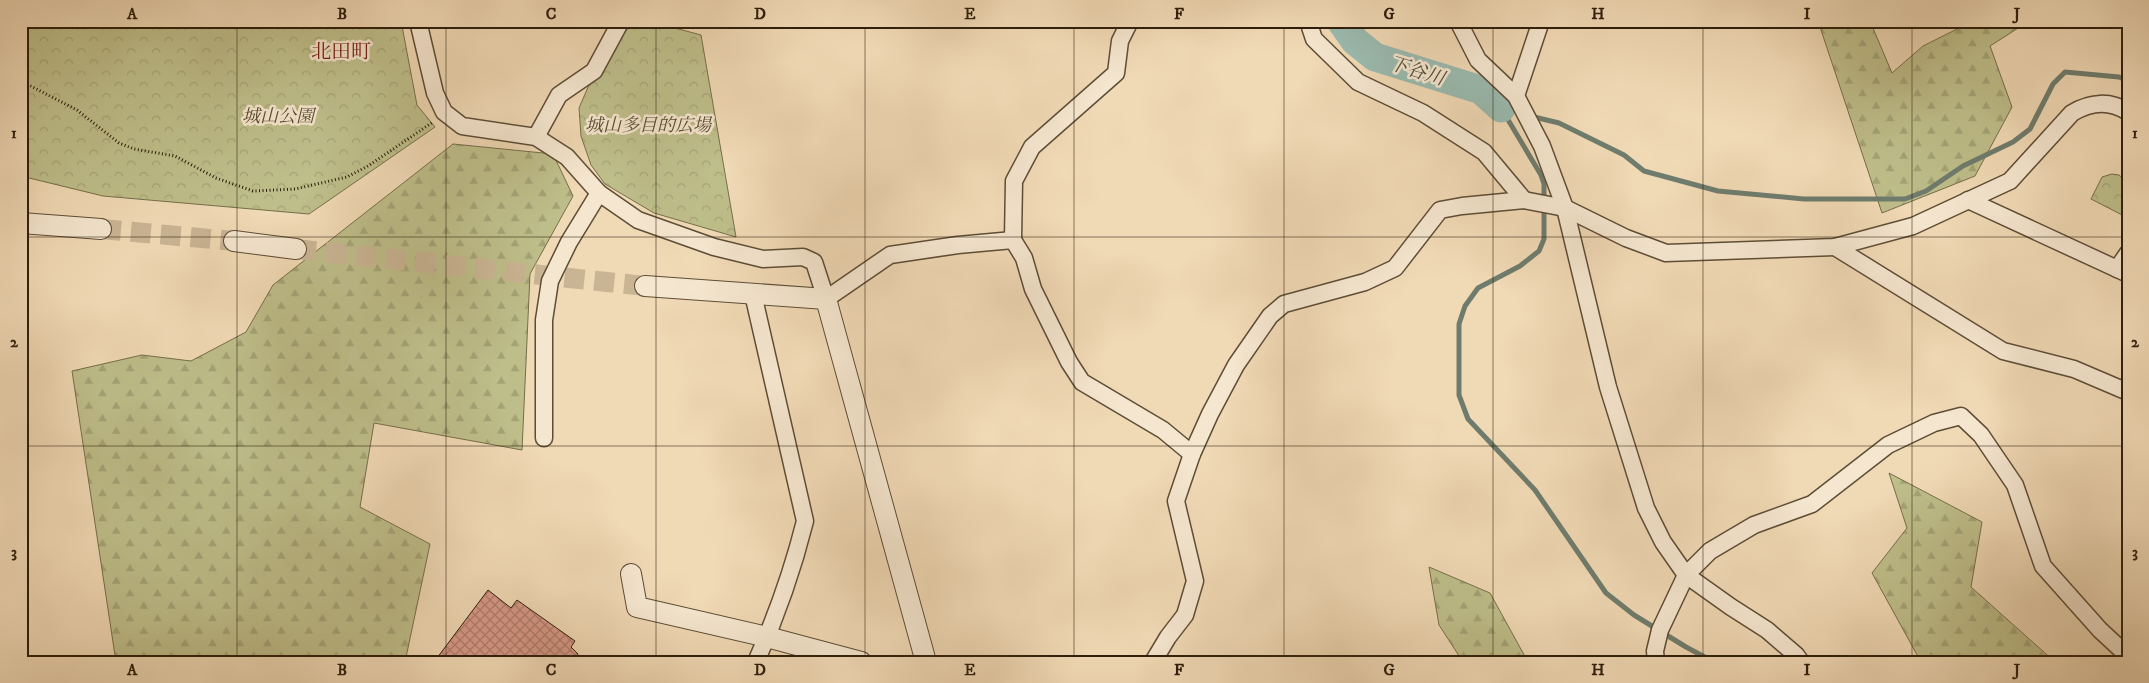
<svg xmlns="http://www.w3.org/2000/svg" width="2149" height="683" font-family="'IM FELL DW Pica','Noto Serif JP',serif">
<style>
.forest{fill:url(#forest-firs);stroke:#766e4a}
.park{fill:url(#park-crowns);stroke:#766e4a}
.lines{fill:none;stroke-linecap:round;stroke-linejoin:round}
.stream{stroke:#6f7c6d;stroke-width:5}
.river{stroke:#9abaaf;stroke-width:29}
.building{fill:url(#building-cross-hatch);stroke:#2e1e0b}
.tertiary-tunnel{stroke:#c9b493;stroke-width:20;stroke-dasharray:20 10;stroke-linecap:butt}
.minor-casing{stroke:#5e4d36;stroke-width:19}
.tertiary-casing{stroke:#5e4d36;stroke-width:22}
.path{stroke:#2e1e0b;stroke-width:3;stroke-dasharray:1 2.5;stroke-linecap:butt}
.minor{stroke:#f5e6cf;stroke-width:16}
.tertiary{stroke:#f5e6cf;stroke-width:20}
.grid{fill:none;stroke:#2e1e0b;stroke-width:1;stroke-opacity:0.55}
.labels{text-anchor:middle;stroke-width:5;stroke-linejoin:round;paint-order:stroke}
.park-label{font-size:18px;font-style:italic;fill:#594e31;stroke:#f5e6cf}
.water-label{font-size:19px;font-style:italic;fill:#4e4d3c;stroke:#f5e6cf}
.quarter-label{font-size:20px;fill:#7a1f14;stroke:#f5e6cf}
.neatline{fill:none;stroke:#2e1e0b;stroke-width:2}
.grid-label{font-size:16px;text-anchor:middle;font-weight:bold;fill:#2e1e0b}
</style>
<defs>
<pattern id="forest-firs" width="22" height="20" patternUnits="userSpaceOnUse" patternTransform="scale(1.25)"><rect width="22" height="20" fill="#bebe8a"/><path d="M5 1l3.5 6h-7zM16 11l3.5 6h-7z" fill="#a4a376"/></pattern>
<pattern id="park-crowns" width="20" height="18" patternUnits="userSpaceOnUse" patternTransform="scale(1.25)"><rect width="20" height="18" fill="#bebe8a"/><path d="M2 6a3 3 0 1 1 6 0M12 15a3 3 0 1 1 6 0" fill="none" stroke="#a4a376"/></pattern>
<pattern id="building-cross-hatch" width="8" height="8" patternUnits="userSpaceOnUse" patternTransform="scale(1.25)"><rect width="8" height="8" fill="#d79987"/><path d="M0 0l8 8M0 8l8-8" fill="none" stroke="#af7c6d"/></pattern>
</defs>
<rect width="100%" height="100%" fill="#f0d9b5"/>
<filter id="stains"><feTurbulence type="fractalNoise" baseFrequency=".004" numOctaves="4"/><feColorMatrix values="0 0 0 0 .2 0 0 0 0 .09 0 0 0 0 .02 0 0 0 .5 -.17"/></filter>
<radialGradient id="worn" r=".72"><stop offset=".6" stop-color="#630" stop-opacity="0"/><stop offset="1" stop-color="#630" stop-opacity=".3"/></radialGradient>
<!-- forest -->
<g class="forest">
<polygon points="1818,21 1870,21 1892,73 1923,46 1973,21 2066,21 2063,25 2026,23 1990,46 2012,107 1975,176 1882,213"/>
<polygon points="453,144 553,154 573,196 530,274 522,450 374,423 360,507 430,544 405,662 116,662 72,371 142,355 191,361 246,332 273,285"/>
<polygon points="1889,473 1982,522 1971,587 2055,662 1921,662 1872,573 1907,528"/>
<polygon points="1429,567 1490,593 1528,662 1463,662 1439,625"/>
</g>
<!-- park -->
<g class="park">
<polygon points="21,21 401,21 417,105 435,127 309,214 103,196 21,176"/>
<polygon points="632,21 649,21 701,35 736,237 654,213 605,184 591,165 581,136 579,108 589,85"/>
<polygon points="2112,174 2119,175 2128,183 2128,218 2091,199 2102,177"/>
</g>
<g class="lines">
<!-- stream -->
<g class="stream">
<polyline points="1501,108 1541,175 1544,184 1544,239 1539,251 1520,266 1478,288 1465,306 1459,324 1459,395 1468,419 1535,490 1606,593 1634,615 1686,647 1714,662"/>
<polyline points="1501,108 1522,113"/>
<polyline points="1530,116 1559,123 1624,155 1644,171 1718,191 1804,199 1905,199 1926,191 1963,166 2013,142 2030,129 2053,84 2065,72 2119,77 2128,81"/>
</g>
<!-- river -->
<polyline class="river" points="1341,21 1355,41 1375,57 1481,90 1501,108"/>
</g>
<!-- building -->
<polygon class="building" points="488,590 511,608 517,600 575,641 571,647 578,654 574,662 434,662"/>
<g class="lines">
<!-- tertiary-tunnel -->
<g class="tertiary-tunnel">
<polyline points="101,229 234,241"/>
<polyline points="296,249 645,286"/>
</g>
<defs>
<g id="minor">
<polyline points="418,21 435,93 444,112 462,126 536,137 567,157 599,193 638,220 714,247 763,259 803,257 814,262 826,299 890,255 958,245 1013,240"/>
<polyline points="1130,21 1120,41 1116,73 1032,147 1014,181 1013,240 1024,258 1033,289 1069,362 1082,382 1163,430 1192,454"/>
<polyline points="1308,21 1314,39 1358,82 1423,113 1484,152 1524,200"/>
<polyline points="1458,21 1478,60 1516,96 1542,146 1565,208 1608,387 1646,508 1663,542 1686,575 1731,607 1767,630 1796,655 1801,662"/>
<polyline points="1516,96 1541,21"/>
<polyline points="536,137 559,95 594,71 621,21"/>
<polyline points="1968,200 2128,274"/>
<polyline points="1835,247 2003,351 2074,369 2128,392"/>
<polyline points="2117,269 2128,253"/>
<path d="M753 294 805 521C793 569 776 617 756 662"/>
<polyline points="544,438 544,320 550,281 569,242 599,193"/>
<path d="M1153 662 1168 637 1185 615 1195 581 1176 501 1192 454 1210 414 1236 365 1270 316 1284 304 1365 282 1395 268 1440 210 1462 206 1524 200 1565 208 1626 238 1666 253 1835 247 1913 226 2010 181 2072 113C2090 102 2110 100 2128 112"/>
<polyline points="1656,662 1655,651 1660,630 1686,575 1710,551 1754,525 1812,504 1888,445 1934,423 1961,416 1981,435 2015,485 2043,566 2100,630 2128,656"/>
</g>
<g id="tertiary">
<polyline points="21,223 101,229"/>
<polyline points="234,241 296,249"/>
<polyline points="645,286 826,299 926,662"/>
<polyline points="631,574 637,607 767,637 861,662"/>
</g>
</defs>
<!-- minor casing -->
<use href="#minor" class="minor-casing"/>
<!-- tertiary casing -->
<use href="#tertiary" class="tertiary-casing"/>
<!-- path -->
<g class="path">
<polyline points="21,41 27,21"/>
<polyline points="21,81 77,110 119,143 134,149 175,156 216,178 253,191 295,189 347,177 368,166 433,122"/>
</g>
<!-- minor -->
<use href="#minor" class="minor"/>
<!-- tertiary -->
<use href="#tertiary" class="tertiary"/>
</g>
<!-- grid -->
<path class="grid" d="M237 21V662M446 21V662M656 21V662M865 21V662M1074 21V662M1284 21V662M1493 21V662M1703 21V662M1912 21V662M21 237H2128M21 446H2128"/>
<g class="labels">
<!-- park labels -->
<g class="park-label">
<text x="278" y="122">城山公園</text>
<text x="648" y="131">城山多目的広場</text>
</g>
<!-- water labels -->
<g class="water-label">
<text transform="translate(1417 70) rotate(17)" y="7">下谷川</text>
</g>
<!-- quarter labels -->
<g class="quarter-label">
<text x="341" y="58">北田町</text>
</g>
</g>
<!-- margin -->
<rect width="2149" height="683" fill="none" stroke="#f0d9b5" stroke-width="55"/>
<rect x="28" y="28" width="2094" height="628" class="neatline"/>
<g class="grid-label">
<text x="132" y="19">A</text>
<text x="342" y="19">B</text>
<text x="551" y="19">C</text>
<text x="760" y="19">D</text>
<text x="970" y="19">E</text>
<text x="1179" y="19">F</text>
<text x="1389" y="19">G</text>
<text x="1598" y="19">H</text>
<text x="1807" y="19">I</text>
<text x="2017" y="19">J</text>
<text x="14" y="138">1</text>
<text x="2135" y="138">1</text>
<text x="14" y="347">2</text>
<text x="2135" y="347">2</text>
<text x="14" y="557">3</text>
<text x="2135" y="557">3</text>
<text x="132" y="675">A</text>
<text x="342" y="675">B</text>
<text x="551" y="675">C</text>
<text x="760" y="675">D</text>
<text x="970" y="675">E</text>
<text x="1179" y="675">F</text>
<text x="1389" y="675">G</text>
<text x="1598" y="675">H</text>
<text x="1807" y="675">I</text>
<text x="2017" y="675">J</text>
</g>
<rect width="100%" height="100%" filter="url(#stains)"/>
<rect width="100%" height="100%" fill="url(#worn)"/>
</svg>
